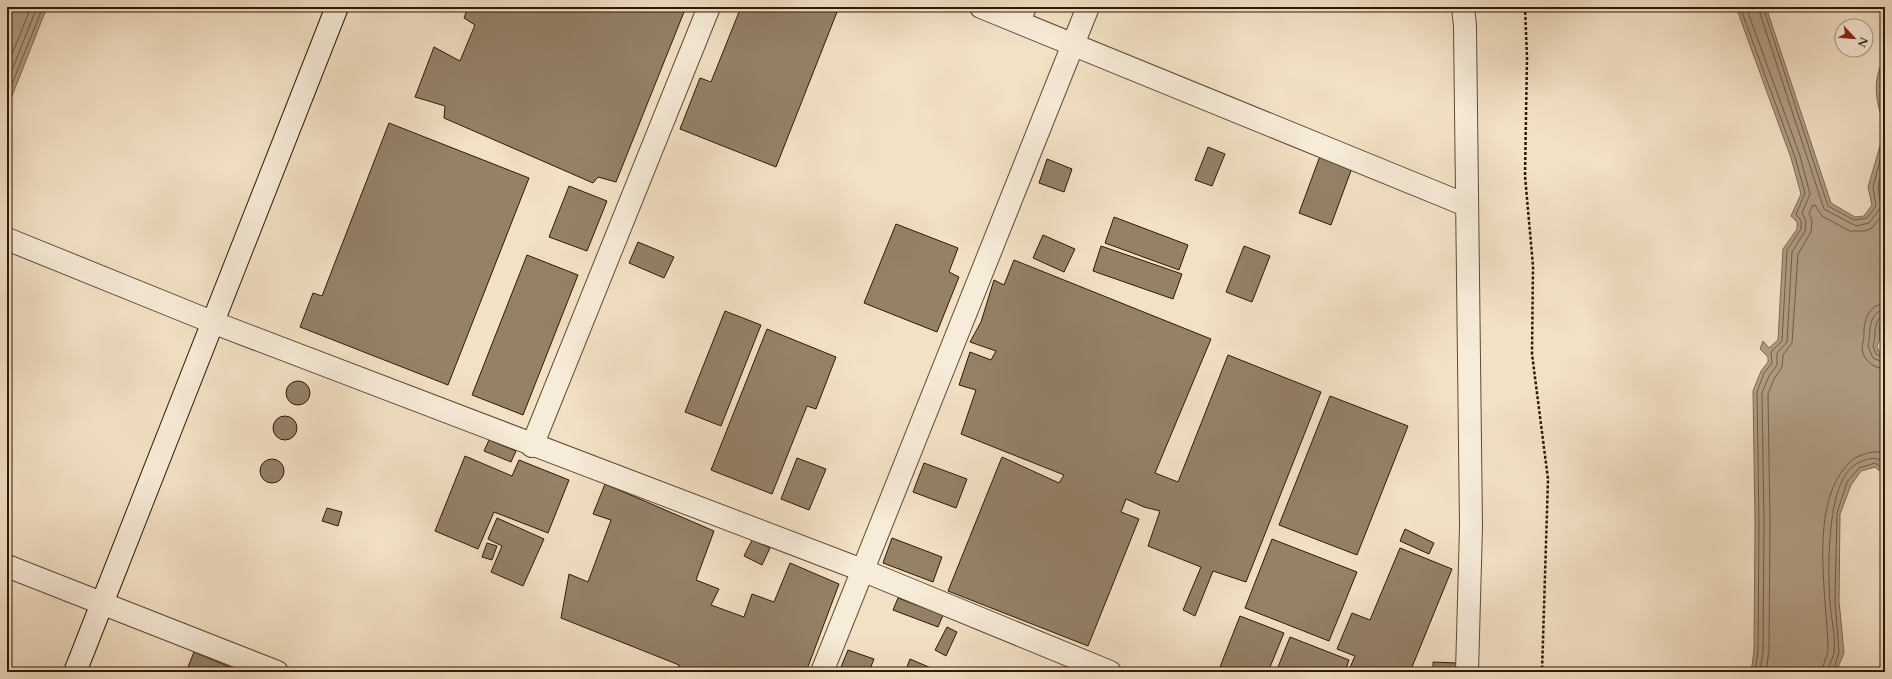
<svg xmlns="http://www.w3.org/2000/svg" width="1892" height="679" font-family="Cardo,serif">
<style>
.water{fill:#b09d83;stroke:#7c6950}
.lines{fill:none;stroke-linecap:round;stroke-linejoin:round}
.shore{stroke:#6e5c44;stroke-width:1}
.building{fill:#948168;stroke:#2d1a04}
.lane-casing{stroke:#5e4c34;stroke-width:18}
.street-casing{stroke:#5e4c34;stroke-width:24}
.secondary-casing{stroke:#2d1a04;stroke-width:24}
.path{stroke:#2d1a04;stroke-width:2.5;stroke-dasharray:3 2;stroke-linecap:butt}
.lane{stroke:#f7ecd9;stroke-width:16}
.street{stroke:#f7ecd9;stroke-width:22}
.secondary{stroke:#f7ecd9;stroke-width:22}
</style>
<rect width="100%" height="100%" fill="#f3e1c5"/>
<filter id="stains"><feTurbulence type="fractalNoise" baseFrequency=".005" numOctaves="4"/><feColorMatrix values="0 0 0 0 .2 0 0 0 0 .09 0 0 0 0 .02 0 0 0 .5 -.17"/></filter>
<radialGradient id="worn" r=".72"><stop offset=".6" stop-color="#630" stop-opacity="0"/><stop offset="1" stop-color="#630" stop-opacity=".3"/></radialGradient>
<!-- water -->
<g class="water">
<polygon points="7,7 47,7 12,96 7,94"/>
<polygon points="1736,7 1766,7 1831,203 1855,217 1864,216 1872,205 1868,187 1885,129 1885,317 1879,325 1880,338 1877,346 1879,352 1885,355 1885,475 1875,467 1861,471 1851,485 1840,514 1839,601 1844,653 1836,672 1751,672 1754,651 1755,523 1753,391 1761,371 1768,362 1768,357 1760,349 1763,341 1769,348 1778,340 1783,249 1797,229 1797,222 1791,216 1801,194 1791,158"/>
<path d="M1885 62V128C1878 107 1871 85 1882 63Z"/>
</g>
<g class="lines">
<!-- shore -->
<g class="shore">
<polyline points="1740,7 1795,157 1805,193 1796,214 1801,221 1801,229 1787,250 1782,341 1771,352 1772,363 1764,373 1757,392 1759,523 1758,651 1755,672"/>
<polyline points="1746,7 1800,156 1810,194 1802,213 1806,221 1805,231 1792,252 1787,342 1777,353 1777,365 1769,376 1762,393 1764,523 1763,651 1760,672"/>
<polyline points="1758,7 1824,209 1856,226 1869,223 1881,207 1878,187 1885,159"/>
<polyline points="1763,7 1828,206 1854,220 1867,218 1876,206 1873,187 1885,142"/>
<path d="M1885 66C1878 81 1880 101 1885 115"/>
<polyline points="7,67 31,7"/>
<polyline points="7,83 37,7"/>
<polyline points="7,90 10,89 43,7"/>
<path d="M1885 304C1868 304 1863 322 1864 336 1864 340 1862 343 1862 348 1863 360 1873 368 1885 369"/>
<path d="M1885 310C1867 311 1871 334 1868 346L1873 358 1885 363"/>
<path d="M1885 315 1881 316C1872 327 1877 334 1873 346L1876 354 1885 358"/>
<polyline points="1766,672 1769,651 1770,523 1768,394 1774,379 1782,367 1783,355 1792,343 1798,254 1811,232 1812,221 1809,213 1813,205 1815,205 1822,216 1850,231 1865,231 1872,228 1885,212"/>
<path d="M1822 672C1822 664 1828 657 1828 649 1827 598 1810 512 1843 470 1848 464 1852 459 1859 456 1868 453 1876 449 1885 455"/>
<path d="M1828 672C1828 665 1833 659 1834 652 1836 638 1831 617 1830 603 1828 572 1825 475 1860 462 1870 458 1876 456 1885 463"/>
<polyline points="1833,672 1839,652 1835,601 1837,513 1847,482 1859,468 1875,463 1885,470"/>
</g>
</g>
<!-- building -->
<g class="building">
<polygon points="468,7 686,7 616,182 598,177 593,183 444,118 445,106 415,97 434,47 460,61 475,25 464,18"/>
<polygon points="741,7 823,7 837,12 776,167 680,129 700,78 711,82"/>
<polygon points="389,123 529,178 448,385 300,327 313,293 322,296"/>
<polygon points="1208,147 1225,154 1212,186 1195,180"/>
<polygon points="1320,156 1352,168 1331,225 1299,213"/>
<polygon points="1047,159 1072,169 1064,192 1039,183"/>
<polygon points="569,186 607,201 587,251 549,237"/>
<polygon points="1114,217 1188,245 1179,270 1105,243"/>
<polygon points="896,224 958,248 949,272 959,277 937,332 864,303"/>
<polygon points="1043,235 1075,249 1064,272 1033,258"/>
<polygon points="638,242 674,257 664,278 629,263"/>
<polygon points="1101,246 1182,274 1173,299 1093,271"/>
<polygon points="1244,246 1270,256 1252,302 1226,292"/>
<polygon points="527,255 578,275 523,415 472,395"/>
<polygon points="1014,260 1211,339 1155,473 1178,482 1228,355 1321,392 1246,582 1213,571 1195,616 1183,610 1201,567 1148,546 1160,511 1144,507 1126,499 1121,512 1139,519 1088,646 948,591 1002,457 1059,483 1064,475 961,434 976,390 959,385 970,352 991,360 996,351 970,342 981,322 994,280 1004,285"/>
<polygon points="725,311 761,325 721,426 685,412"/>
<polygon points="767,329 836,357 816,409 807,406 772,494 711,470"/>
<circle cx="298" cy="393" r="12"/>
<polygon points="1330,396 1408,426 1357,555 1279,525"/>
<circle cx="285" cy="428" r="12"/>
<polygon points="489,440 516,451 511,462 484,451"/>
<polygon points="465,456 512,476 519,460 569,480 548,533 494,512 478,549 435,531"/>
<polygon points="797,458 826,469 809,510 781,499"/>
<circle cx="272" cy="471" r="12"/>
<polygon points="924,463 967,479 956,508 913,492"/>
<polygon points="605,484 714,531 696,580 719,589 711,605 744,617 752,594 774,602 790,563 839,584 806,672 678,672 679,665 561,618 569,574 588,582 611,520 593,514"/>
<polygon points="327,508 342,512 338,526 322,521"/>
<polygon points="497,518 544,539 523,586 491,572 502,546 488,539"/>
<polygon points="1405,529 1434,543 1429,554 1400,541"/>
<polygon points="892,538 942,557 933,582 883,563"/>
<polygon points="1272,539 1357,572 1329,641 1245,608"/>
<polygon points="752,540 770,548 762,565 744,556"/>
<polygon points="487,543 497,546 492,560 482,557"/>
<polygon points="1400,548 1452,569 1410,672 1348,672 1355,656 1337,649 1352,613 1370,620"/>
<polygon points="898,598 943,615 938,627 893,610"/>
<polygon points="1240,616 1284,633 1268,672 1218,672"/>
<polygon points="947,627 957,632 946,656 935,650"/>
<polygon points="1290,637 1349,660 1345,672 1276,672"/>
<polygon points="848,650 874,659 869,672 839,672"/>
<polygon points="194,652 242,672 186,672"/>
<polygon points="910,659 938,671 937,672 905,672"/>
<polygon points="1433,662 1457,663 1456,672 1433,672"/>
</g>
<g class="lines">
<defs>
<polyline id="lane" points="1022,23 1028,7"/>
<g id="street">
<polyline points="981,7 1466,205"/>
<polyline points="1463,7 1465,26 1471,527 1467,672"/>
<polyline points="7,239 212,322 862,570 1110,672"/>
<polyline points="532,446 709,7"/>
<polyline points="7,566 277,672"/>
<polyline points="822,672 1088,7"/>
</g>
<polyline id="secondary" points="75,672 337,7"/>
</defs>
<!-- lane casing -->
<use href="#lane" class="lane-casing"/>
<!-- street casing -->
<use href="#street" class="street-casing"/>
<!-- secondary casing -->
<use href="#secondary" class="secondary-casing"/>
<!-- path -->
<polyline class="path" points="1525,7 1527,57 1525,176 1533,266 1532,354 1548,479 1542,672"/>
<!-- lane -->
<use href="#lane" class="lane"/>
<!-- street -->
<use href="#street" class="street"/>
<!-- secondary -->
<use href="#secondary" class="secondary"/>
</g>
<!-- margin -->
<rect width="1892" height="679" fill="none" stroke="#f3e1c5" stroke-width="24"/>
<rect x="8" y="8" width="1876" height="663" fill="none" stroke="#2d1a04" stroke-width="2"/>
<rect x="12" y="12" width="1868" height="655" fill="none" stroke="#2d1a04"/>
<!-- north arrow -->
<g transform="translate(1854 38) rotate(116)"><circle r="19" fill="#f7ecd9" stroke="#a69884"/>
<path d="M0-3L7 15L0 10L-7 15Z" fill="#8f2418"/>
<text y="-6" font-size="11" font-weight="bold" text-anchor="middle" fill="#2d1a04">N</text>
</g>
<rect width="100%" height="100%" filter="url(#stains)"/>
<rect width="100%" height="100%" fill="url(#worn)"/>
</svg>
